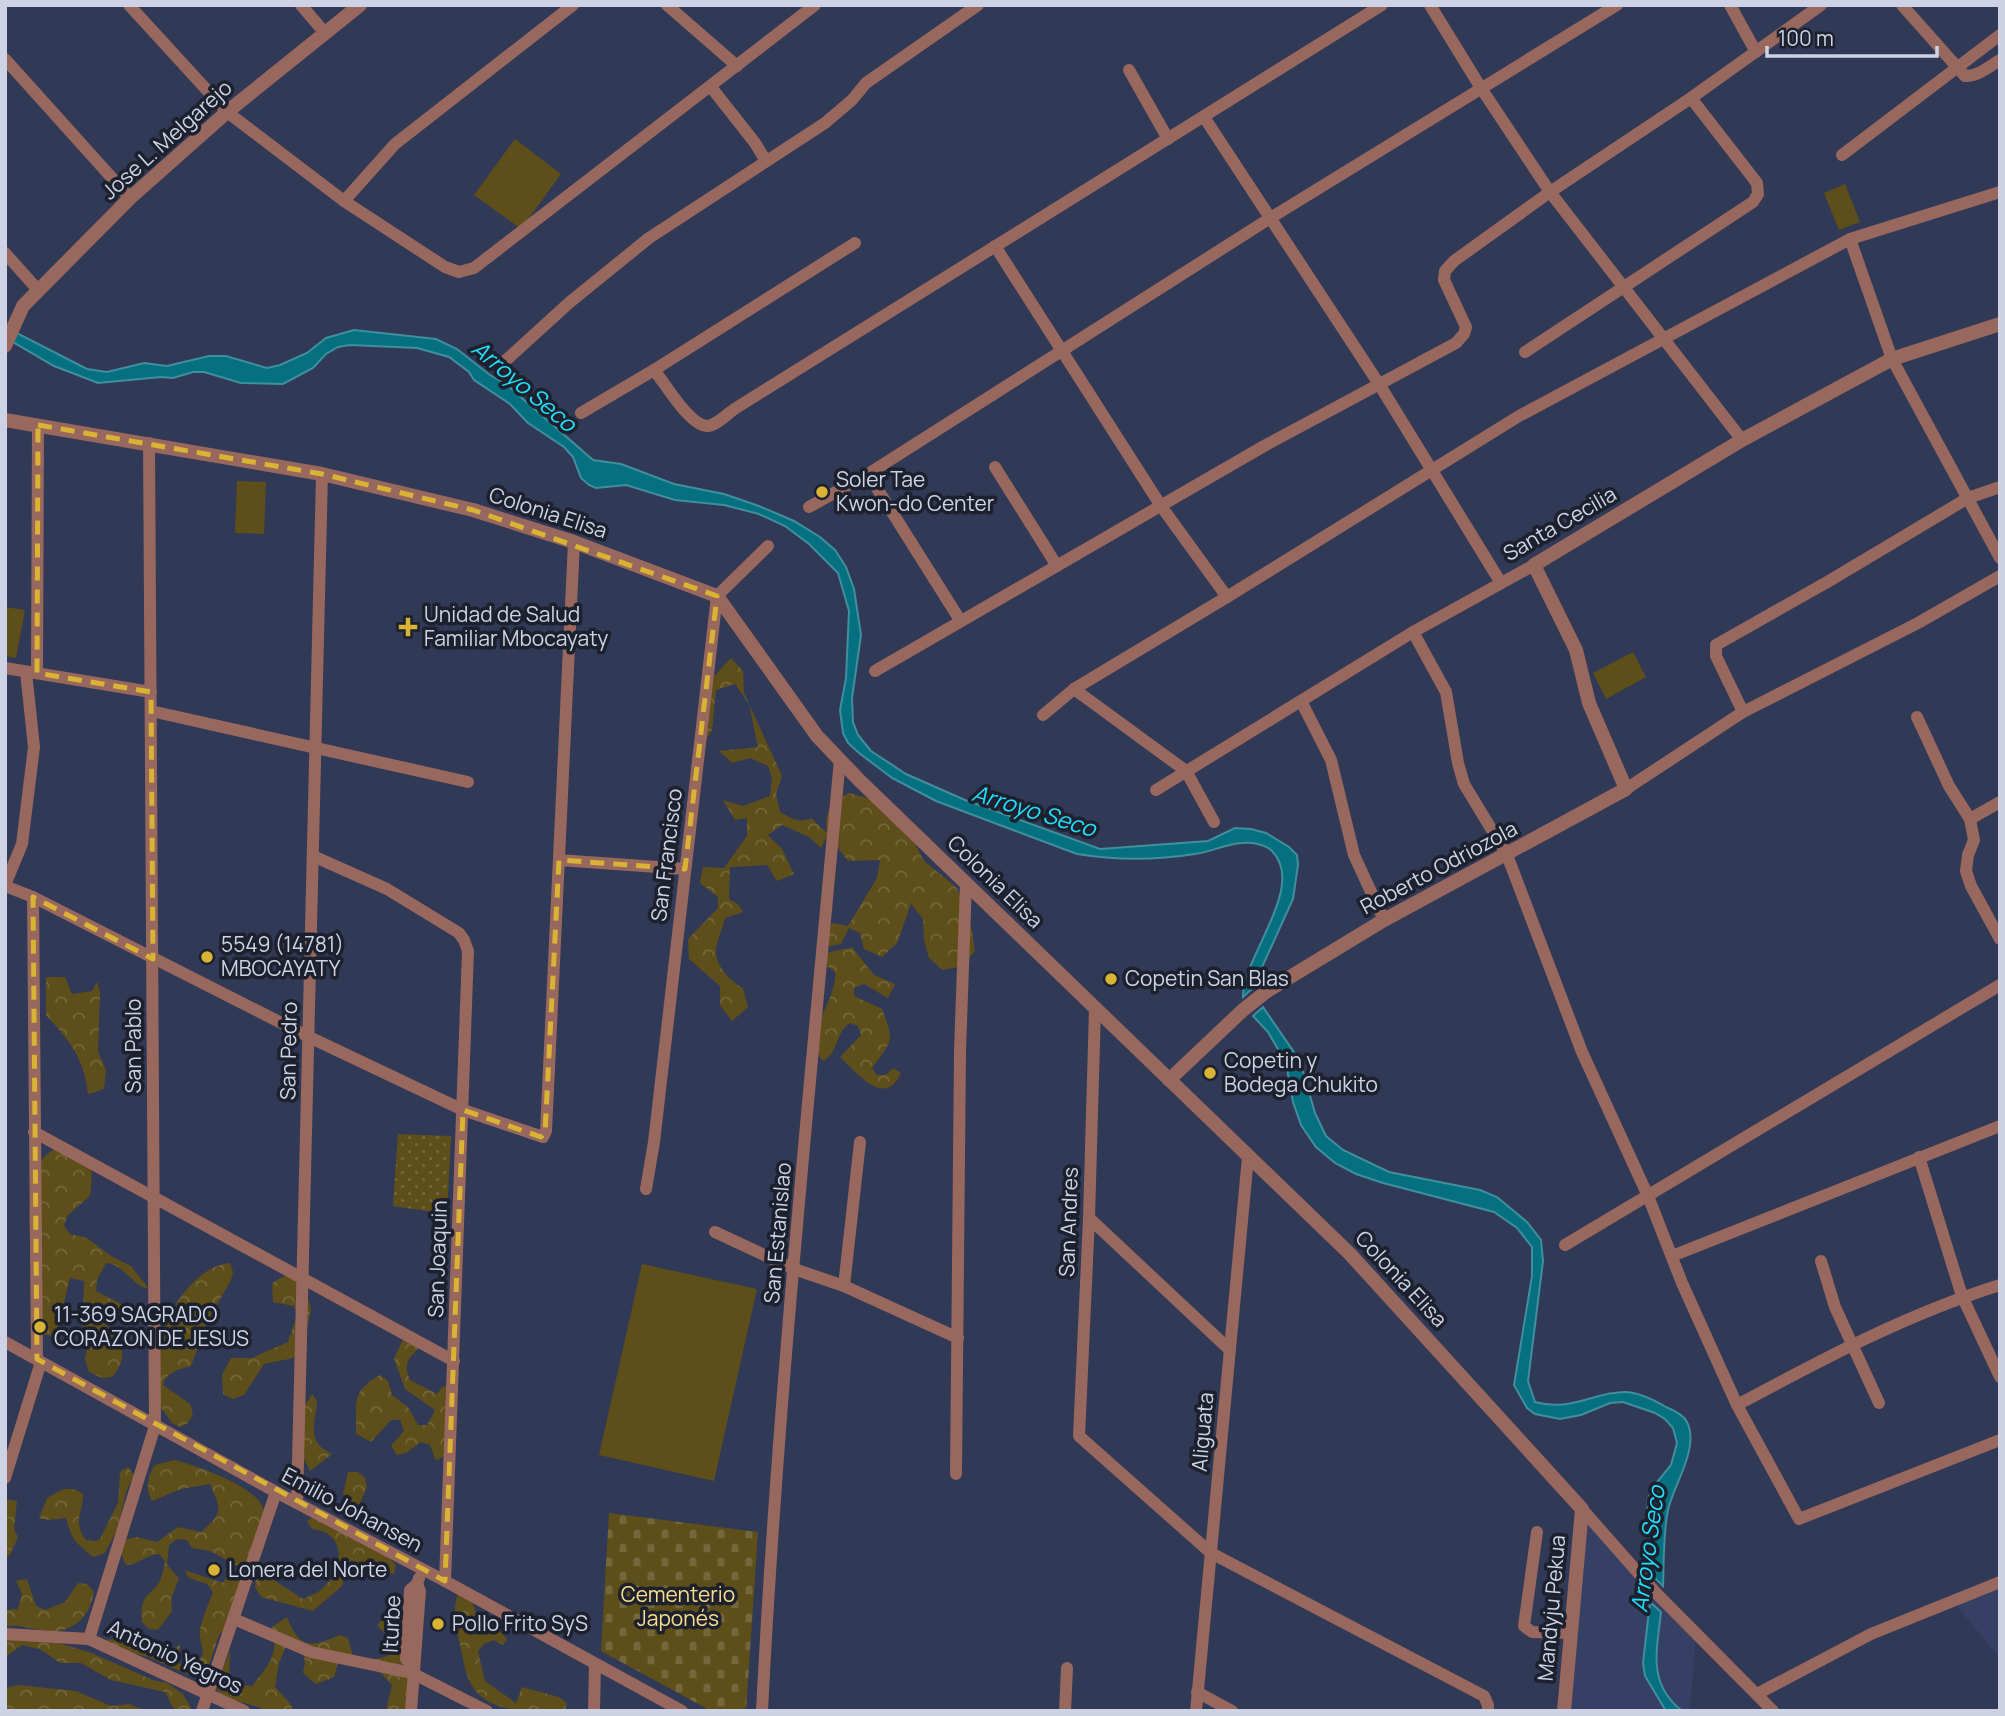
<svg xmlns="http://www.w3.org/2000/svg" width="2005" height="1716" font-family="Manrope,sans-serif">
<style>
.built{fill:#364064}
.forest{fill:url(#forest-crowns)}
.cemetery{fill:url(#cemetery-stones)}
.park{fill:url(#park-dots)}
.pitch{fill:#5e4e1a}
.water{fill:#057180;stroke:#418e9e;stroke-width:2}
.lines{fill:none;stroke-linecap:round;stroke-linejoin:round}
.minor{stroke:#98675e;stroke-width:12}
.tertiary{stroke:#98675e;stroke-width:14}
.marked{fill:none;stroke:#d9b334;stroke-width:5;stroke-dasharray:14 9;stroke-linejoin:round}
.poi-dot{fill:#d9b334;stroke:#1d212e;stroke-width:2.5}
.labels{text-anchor:middle;stroke-width:7;stroke-linejoin:round;paint-order:stroke}
.street-label{font-size:21px;fill:#cdd3e5;stroke:#1d212e}
.poi-label{font-size:21px;fill:#cdd3e5;stroke:#1d212e;text-anchor:start}
.park-label{font-size:21px;fill:#f8dd8c;stroke:#1d212e}
.water-label{font-size:23px;font-style:italic;fill:#22defa;stroke:#1d212e}
</style>
<defs>
<pattern id="forest-crowns" width="20" height="18" patternUnits="userSpaceOnUse" patternTransform="scale(1.75)"><rect width="20" height="18" fill="#5e4e1a"/><path d="M2 6a3 3 0 1 1 6 0M12 15a3 3 0 1 1 6 0" fill="none" stroke="#74673b"/></pattern>
<pattern id="cemetery-stones" width="16" height="16" patternUnits="userSpaceOnUse" patternTransform="scale(1.75)"><rect width="16" height="16" fill="#5e4e1a"/><path d="M2 7V4a2 2 0 0 1 4 0v3zM10 15v-3a2 2 0 0 1 4 0v3z" fill="#74673b"/></pattern>
<pattern id="park-dots" width="8" height="8" patternUnits="userSpaceOnUse" patternTransform="scale(1.75)"><rect width="8" height="8" fill="#5e4e1a"/><path d="M2 2h.1M6 6h.1" fill="none" stroke="#74673b" stroke-width="1.8" stroke-linecap="round"/></pattern>
</defs>
<rect width="100%" height="100%" fill="#303956"/>
<!-- built -->
<g class="built">
<polygon points="1583,1517 1696,1637 1690,1711 1568,1711"/>
<polygon points="2000,1586 2000,1658 1955,1604"/>
</g>
<!-- forest -->
<g class="forest">
<path d="M731 658 743 671 744 693 782 776 776 794 780 812C791 818 799 824 811 818L827 833C824 810 830 805 849 793L895 806 924 861 957 888 972 931 975 951 962 966 943 970 929 958 924 940 923 919 911 904 897 943 882 957 864 949 860 933 849 928 841 944 825 947 820 936 833 923 848 926 877 878 880 860 848 861 828 834 821 848 809 837 782 825 768 835 782 849 794 874 777 881 767 865 730 867 729 899 738 904 743 912 725 918C723 928 716 941 716 952 716 966 731 982 743 988L748 1007 732 1021 720 1005V986L689 959 688 939 718 908V897L700 883 703 867 724 868 747 836V818L735 820 723 800 743 806 770 796 772 778 768 766 750 758 732 763 719 751 758 747 749 704 735 684 716 690 712 730 702 747 704 687Z"/>
<path d="M852 947 874 975 895 984 888 998 864 984 854 988V996L882 1009C895 1042 892 1041 872 1068L877 1075H886L893 1068 901 1073C885 1109 857 1073 840 1057L861 1035 858 1026 850 1023C835 1033 839 1051 824 1061 798 1041 839 997 835 972L827 966 824 955C834 949 842 951 852 947Z"/>
<path d="M46 977H65L72 994 92 991 97 982 100 992 98 1052 106 1070 104 1089 88 1094C84 1058 70 1041 46 1015Z"/>
<path d="M74 1148C96 1154 92 1176 90 1196L67 1216 64 1226 70 1234 87 1238 111 1256 131 1266 149 1289C131 1285 125 1265 106 1263L97 1280 96 1291 121 1304 138 1316 129 1323 110 1315 104 1322C121 1340 131 1355 112 1377L102 1378 89 1372 85 1360 87 1346 83 1327 84 1281 70 1278 58 1327 52 1336 42 1334 40 1327C36 1288 12 1172 53 1150 59 1147 67 1148 74 1148Z"/>
<path d="M230 1263 233 1272 231 1280 207 1322 191 1366C178 1370 167 1371 163 1385L190 1404 193 1414 188 1423 180 1427 172 1423 154 1398C156 1380 156 1360 160 1342 167 1311 195 1266 230 1263Z"/>
<polygon points="290,1273 301,1276 311,1309 304,1342 300,1351 293,1358 264,1364 244,1395 233,1399 223,1394 222,1375 231,1358 252,1358 288,1342 297,1315 294,1306 273,1302 272,1283"/>
<path d="M411 1335 421 1346C408 1359 403 1362 410 1380L437 1394 443 1386H453L444 1456 436 1461 430 1445 421 1442 406 1453 397 1455 391 1446 404 1431 400 1420H391L371 1442 356 1434C357 1402 350 1392 380 1375L388 1381 392 1395 408 1407 418 1425H427L435 1410 405 1389 394 1359 402 1341Z"/>
<path d="M312 1394 317 1401C315 1425 306 1442 332 1454L310 1471 303 1457V1409Z"/>
<path d="M174 1460C195 1465 264 1488 264 1513 264 1527 254 1552 250 1566L240 1567 210 1551 192 1548 187 1540 177 1539 169 1545 167 1565 179 1578 171 1599 172 1611 158 1630 149 1629 142 1622C139 1590 154 1597 161 1578 163 1573 164 1567 165 1561L159 1554C146 1554 139 1565 126 1565 120 1555 120 1548 127 1539L137 1537 157 1542 178 1527 201 1532C224 1512 221 1510 210 1484L181 1489 152 1501C145 1488 147 1477 155 1465Z"/>
<path d="M128 1467 134 1475 126 1492 118 1528 105 1553 93 1557C75 1541 73 1543 66 1518L48 1520 39 1518 47 1498C61 1490 69 1484 83 1494 83 1514 72 1521 86 1540L96 1541 100 1539 118 1503 120 1472Z"/>
<polygon points="348,1472 358,1472 365,1478 367,1487 359,1505 350,1503 343,1494"/>
<polygon points="7,1499 17,1501 14,1529 18,1537 10,1555 5,1558"/>
<path d="M316 1515 382 1551 396 1565 394 1574 377 1571 351 1560 346 1568 342 1586 313 1611 261 1597 255 1587 256 1578 266 1575 303 1599C310 1596 318 1593 323 1588 338 1575 347 1548 328 1534 324 1531 317 1530 312 1529L307 1521Z"/>
<path d="M184 1570 223 1583 226 1577 235 1572 244 1574 241 1612 219 1635 208 1668 200 1675 191 1676 148 1657 119 1650 100 1640 132 1638 163 1653 180 1645 179 1663 187 1669C216 1653 195 1648 201 1625 204 1614 209 1603 213 1592L207 1584 189 1578Z"/>
<path d="M27 1579 36 1606 45 1610 65 1602 78 1583 87 1584 94 1592C92 1604 88 1613 79 1621 56 1642 32 1623 5 1626V1610L18 1609 22 1594 16 1581Z"/>
<path d="M459 1591C478 1599 477 1617 475 1635L493 1624 507 1639 503 1645 494 1640 484 1644 478 1651 485 1681 516 1703 522 1687 559 1697 567 1703 565 1711C529 1711 481 1716 467 1675 464 1667 463 1657 461 1649 456 1627 451 1611 459 1591Z"/>
<path d="M390 1612 403 1626 412 1711H386L392 1685 377 1669 339 1660 334 1677 316 1684 303 1673 305 1662 303 1653 286 1646 279 1663 275 1687 289 1702 294 1711H263L259 1707 224 1698 215 1687 230 1651 229 1684 252 1686C268 1666 280 1654 272 1627L287 1617C299 1648 310 1649 339 1635L348 1638 353 1656C366 1661 380 1661 392 1653L391 1640 377 1625Z"/>
<polygon points="30,1635 89,1652 153,1680 167,1683 183,1694 193,1711 175,1711 165,1692 111,1680 81,1663 60,1663 40,1649 22,1645 5,1657 5,1637"/>
<polygon points="18,1685 76,1691 111,1706 129,1704 146,1711 5,1711 5,1688"/>
</g>
<!-- cemetery -->
<polygon class="cemetery" points="609,1513 758,1532 746,1711 711,1711 601,1651"/>
<!-- park -->
<polygon class="park" points="398,1134 451,1136 447,1214 393,1206"/>
<!-- pitch -->
<g class="pitch">
<polygon points="515,139 561,174 521,229 474,195"/>
<polygon points="1845,184 1860,222 1839,230 1824,193"/>
<polygon points="237,481 266,482 264,534 235,533"/>
<polygon points="5,607 25,610 16,658 5,656"/>
<polygon points="1633,652 1646,677 1606,699 1593,673"/>
<polygon points="642,1264 757,1289 714,1481 599,1455"/>
</g>
<!-- water -->
<g class="water">
<path d="M354 330 436 339 457 349 490 375 507 385 593 460 621 464 674 484 724 494 759 506 794 521 820 537 835 550 846 567 854 589 861 635 852 698 853 722 858 735 871 751 906 774 965 800 1100 849 1208 841 1235 828 1251 829 1266 833 1289 847 1297 855 1298 865 1293 899 1258 976 1256 985 1243 997C1242 957 1307 887 1272 851 1265 844 1251 842 1242 843 1226 844 1210 852 1195 854 1157 860 1114 860 1077 854L936 801 892 778 859 753 848 743 843 733 840 710 846 678 849 611 838 573 809 544 785 526 759 514 724 505 675 500 626 485 596 488 589 485 581 478 573 457 564 447 528 423 510 404 474 380 469 372 449 357 417 348 350 345 338 347 326 354 313 368 283 384 241 383 204 372H193L173 378 161 377 98 383 54 366 13 342 17 333 87 369 107 372 144 363 167 366 209 356H226L267 368 280 365 307 353 326 338Z"/>
<path d="M1263 1007 1300 1061 1315 1113 1326 1136 1343 1150 1389 1172 1480 1190 1497 1197 1527 1222 1541 1240 1543 1261 1528 1381 1535 1402C1572 1412 1593 1392 1625 1392 1639 1392 1654 1400 1666 1407 1673 1410 1684 1415 1687 1422 1700 1448 1673 1486 1668 1510 1663 1535 1664 1561 1663 1586L1655 1578 1647 1501 1653 1487 1671 1465 1677 1443 1673 1428 1665 1419 1655 1413 1623 1402 1610 1403 1581 1415 1560 1419 1535 1414 1527 1408 1514 1385 1532 1276V1247L1517 1228 1494 1212 1383 1183 1356 1174 1335 1163 1316 1147 1301 1125 1293 1102 1286 1063 1268 1032 1253 1016Z"/>
<path d="M1650 1602 1661 1612C1657 1651 1647 1683 1682 1711H1666L1645 1676 1643 1663Z"/>
</g>
<g class="lines">
<!-- minor -->
<g class="minor">
<polyline points="129,5 227,112 344,201 445,267 459,272 474,268 815,5"/>
<polyline points="301,5 325,33"/>
<polyline points="667,5 737,66"/>
<polyline points="1430,5 1481,88 1550,192 1742,440"/>
<polyline points="1730,5 1756,52"/>
<path d="M1902 5 1965 76C1977 77 1990 66 2000 60"/>
<polyline points="5,59 130,198"/>
<polyline points="1129,70 1168,139"/>
<polyline points="711,87 755,143 766,161"/>
<polyline points="1204,117 1379,384 1501,583"/>
<polyline points="1842,155 2000,35"/>
<polyline points="344,201 395,144 573,5"/>
<polyline points="1850,239 1892,359 2000,558"/>
<polyline points="995,246 1161,506 1227,597"/>
<polyline points="5,253 38,290"/>
<polyline points="1525,352 1753,202 1758,194 1757,183 1691,98"/>
<polyline points="504,362 570,302 649,238 825,123 852,100 866,83 978,5"/>
<path d="M654 370C665 383 690 427 708 426 717 425 728 413 736 408L1382 5"/>
<polyline points="581,413 654,370 855,243"/>
<polyline points="995,467 1057,566"/>
<polyline points="868,474 960,620"/>
<polyline points="809,507 868,474 1272,217 1617,5"/>
<polyline points="1413,632 1446,692 1458,763 1464,784 1507,855 1582,1052 1648,1196 1682,1283 1737,1405 1799,1519 2000,1440"/>
<polyline points="5,668 151,692"/>
<polyline points="875,671 1264,446 1456,343 1464,334 1466,327 1444,280 1445,271 1454,261 1550,192 1691,98 1821,5"/>
<polyline points="37,673 38,425"/>
<polyline points="1074,689 1186,771 1214,822"/>
<polyline points="1301,701 1331,760 1354,855 1384,920"/>
<polyline points="151,711 468,782"/>
<polyline points="1743,712 1716,656 1716,645 1829,581 1968,498 2000,487"/>
<polyline points="1043,715 1074,689 1227,597 1519,416 1850,239 2000,192"/>
<polyline points="1917,717 1949,786 1970,819 1974,840 1968,855 1966,871 1971,886 2000,939"/>
<polyline points="1626,789 1743,712 1918,623 2000,576"/>
<polyline points="1156,790 1413,632 1534,565"/>
<polyline points="1970,819 2000,802"/>
<polyline points="313,856 387,889 459,933 464,940 468,951 445,1581"/>
<polyline points="559,860 685,869"/>
<polyline points="5,885 22,844 34,747 26,672"/>
<polyline points="5,886 33,897 309,1037 463,1110 543,1137 546,1131 574,542"/>
<polyline points="33,897 37,1359"/>
<polyline points="1095,1008 1089,1218 1079,1436 1211,1553 1484,1696 1488,1705 1488,1711"/>
<polyline points="34,1132 454,1361"/>
<polyline points="1919,1157 1962,1296 2000,1377"/>
<polyline points="646,1189 654,1142 717,596 768,546"/>
<polyline points="1089,1218 1230,1350"/>
<polyline points="715,1232 794,1269 844,1286 958,1338"/>
<polyline points="1565,1245 2000,985"/>
<polyline points="1672,1256 2000,1126"/>
<polyline points="1821,1261 1835,1307 1879,1403"/>
<polyline points="844,1286 860,1142"/>
<polyline points="5,1342 276,1492 445,1581 682,1711"/>
<path d="M1737 1405C1823 1359 1907 1314 2000 1285"/>
<polyline points="956,1474 960,1051 966,883"/>
<polyline points="5,1478 41,1362"/>
<polyline points="297,1503 322,474"/>
<polyline points="1582,1509 1656,1593 1773,1711"/>
<polyline points="1537,1532 1524,1626 1532,1632 1571,1633"/>
<polyline points="234,1619 311,1652 412,1673 487,1711"/>
<polyline points="5,1634 89,1639 244,1711"/>
<polyline points="89,1639 155,1426 149,443"/>
<polyline points="413,1665 406,1659 410,1590 417,1584 419,1578"/>
<polyline points="1197,1692 1232,1711"/>
<polyline points="1757,1694 1871,1634 2000,1582"/>
<polyline points="202,1711 276,1492"/>
<polyline points="411,1711 420,1591 417,1584"/>
<polyline points="594,1711 595,1664"/>
<path d="M762 1711C778 1393 811 1076 840 759"/>
<polyline points="1065,1711 1067,1668"/>
<polyline points="1196,1711 1248,1157"/>
</g>
<!-- tertiary -->
<g class="tertiary">
<polyline points="5,346 23,306 130,198 227,112 360,5"/>
<polyline points="5,420 322,474 473,510 574,542 717,596 817,736 859,780 1350,1254 1582,1509 1564,1711"/>
<polyline points="1169,1080 1243,1010 1267,991 1384,920 1626,789 1589,703 1576,650 1534,565 1742,440 1892,359 2000,324"/>
</g>
</g>
<!-- marked area -->
<path class="marked" d="M38 425 322 474 473 510 717 596 685 869 559 860 545 1133 541 1137 463 1110 445 1581 37 1359 33 897 153 959 151 692 37 673Z"/>
<!-- markers -->
<g class="poi-dot">
<circle cx="822" cy="492" r="7"/>
<path d="M404.5 616.5h7v7h7v7h-7v7h-7v-7h-7v-7h7z"/>
<circle cx="207" cy="957" r="7"/>
<circle cx="1111" cy="979" r="7"/>
<circle cx="1210" cy="1073" r="7"/>
<circle cx="40" cy="1327" r="7"/>
<circle cx="214" cy="1570" r="7"/>
<circle cx="438" cy="1624" r="7"/>
</g>
<g class="labels">
<!-- street labels -->
<g class="street-label">
<text transform="translate(167 140) rotate(-42)" y="7">Jose L. Melgarejo</text>
<text transform="translate(548 513) rotate(18)" y="7">Colonia Elisa</text>
<text transform="translate(1560 524) rotate(-30)" y="7">Santa Cecilia</text>
<text transform="translate(667 855) rotate(-83)" y="7">San Francisco</text>
<text transform="translate(1439 868) rotate(-28)" y="7">Roberto Odriozola</text>
<text transform="translate(995 882) rotate(44)" y="7">Colonia Elisa</text>
<text transform="translate(134 1046) rotate(-90)" y="7">San Pablo</text>
<text transform="translate(289 1051) rotate(-89)" y="7">San Pedro</text>
<text transform="translate(1069 1222) rotate(-88)" y="7">San Andres</text>
<text transform="translate(778 1233) rotate(-85)" y="7">San Estanislao</text>
<text transform="translate(438 1259) rotate(-88)" y="7">San Joaquin</text>
<text transform="translate(1401 1279) rotate(47)" y="7">Colonia Elisa</text>
<text transform="translate(1203 1432) rotate(-85)" y="7">Aliguata</text>
<text transform="translate(352 1510) rotate(28)" y="7">Emilio Johansen</text>
<text transform="translate(1552 1608) rotate(-85)" y="7">Mandyju Pekua</text>
<text transform="translate(392 1624) rotate(-87)" y="7">Iturbe</text>
<text transform="translate(175 1657) rotate(25)" y="7">Antonio Yegros</text>
</g>
<!-- poi labels -->
<g class="poi-label">
<text x="836" y="487">Soler Tae<tspan x="836" dy="24">Kwon-do Center</tspan></text>
<text x="424" y="622">Unidad de Salud<tspan x="424" dy="24">Familiar Mbocayaty</tspan></text>
<text x="221" y="952">5549 (14781)<tspan x="221" dy="24">MBOCAYATY</tspan></text>
<text x="1125" y="986">Copetin San Blas</text>
<text x="1224" y="1068">Copetin y<tspan x="1224" dy="24">Bodega Chukito</tspan></text>
<text x="54" y="1322">11-369 SAGRADO<tspan x="54" dy="24">CORAZON DE JESUS</tspan></text>
<text x="228" y="1577">Lonera del Norte</text>
<text x="452" y="1631">Pollo Frito SyS</text>
</g>
<!-- park labels -->
<g class="park-label">
<text x="678" y="1602">Cementerio<tspan x="678" dy="24">Japonés</tspan></text>
</g>
<!-- water labels -->
<g class="water-label">
<text transform="translate(524 386) rotate(40)" y="8">Arroyo Seco</text>
<text transform="translate(1034 811) rotate(17)" y="8">Arroyo Seco</text>
<text transform="translate(1648 1549) rotate(-82)" y="8">Arroyo Seco</text>
</g>
</g>
<!-- border -->
<rect width="2005" height="1716" fill="none" stroke="#cdd3e5" stroke-width="14"/>
<!-- scale -->
<path d="M1767 46v10h170v-10" fill="none" stroke="#cdd3e5" stroke-width="3.5"/>
<text x="1778" y="46" font-size="21" fill="#cdd3e5" stroke="#1d212e" stroke-width="5" paint-order="stroke">100 m</text>
</svg>
